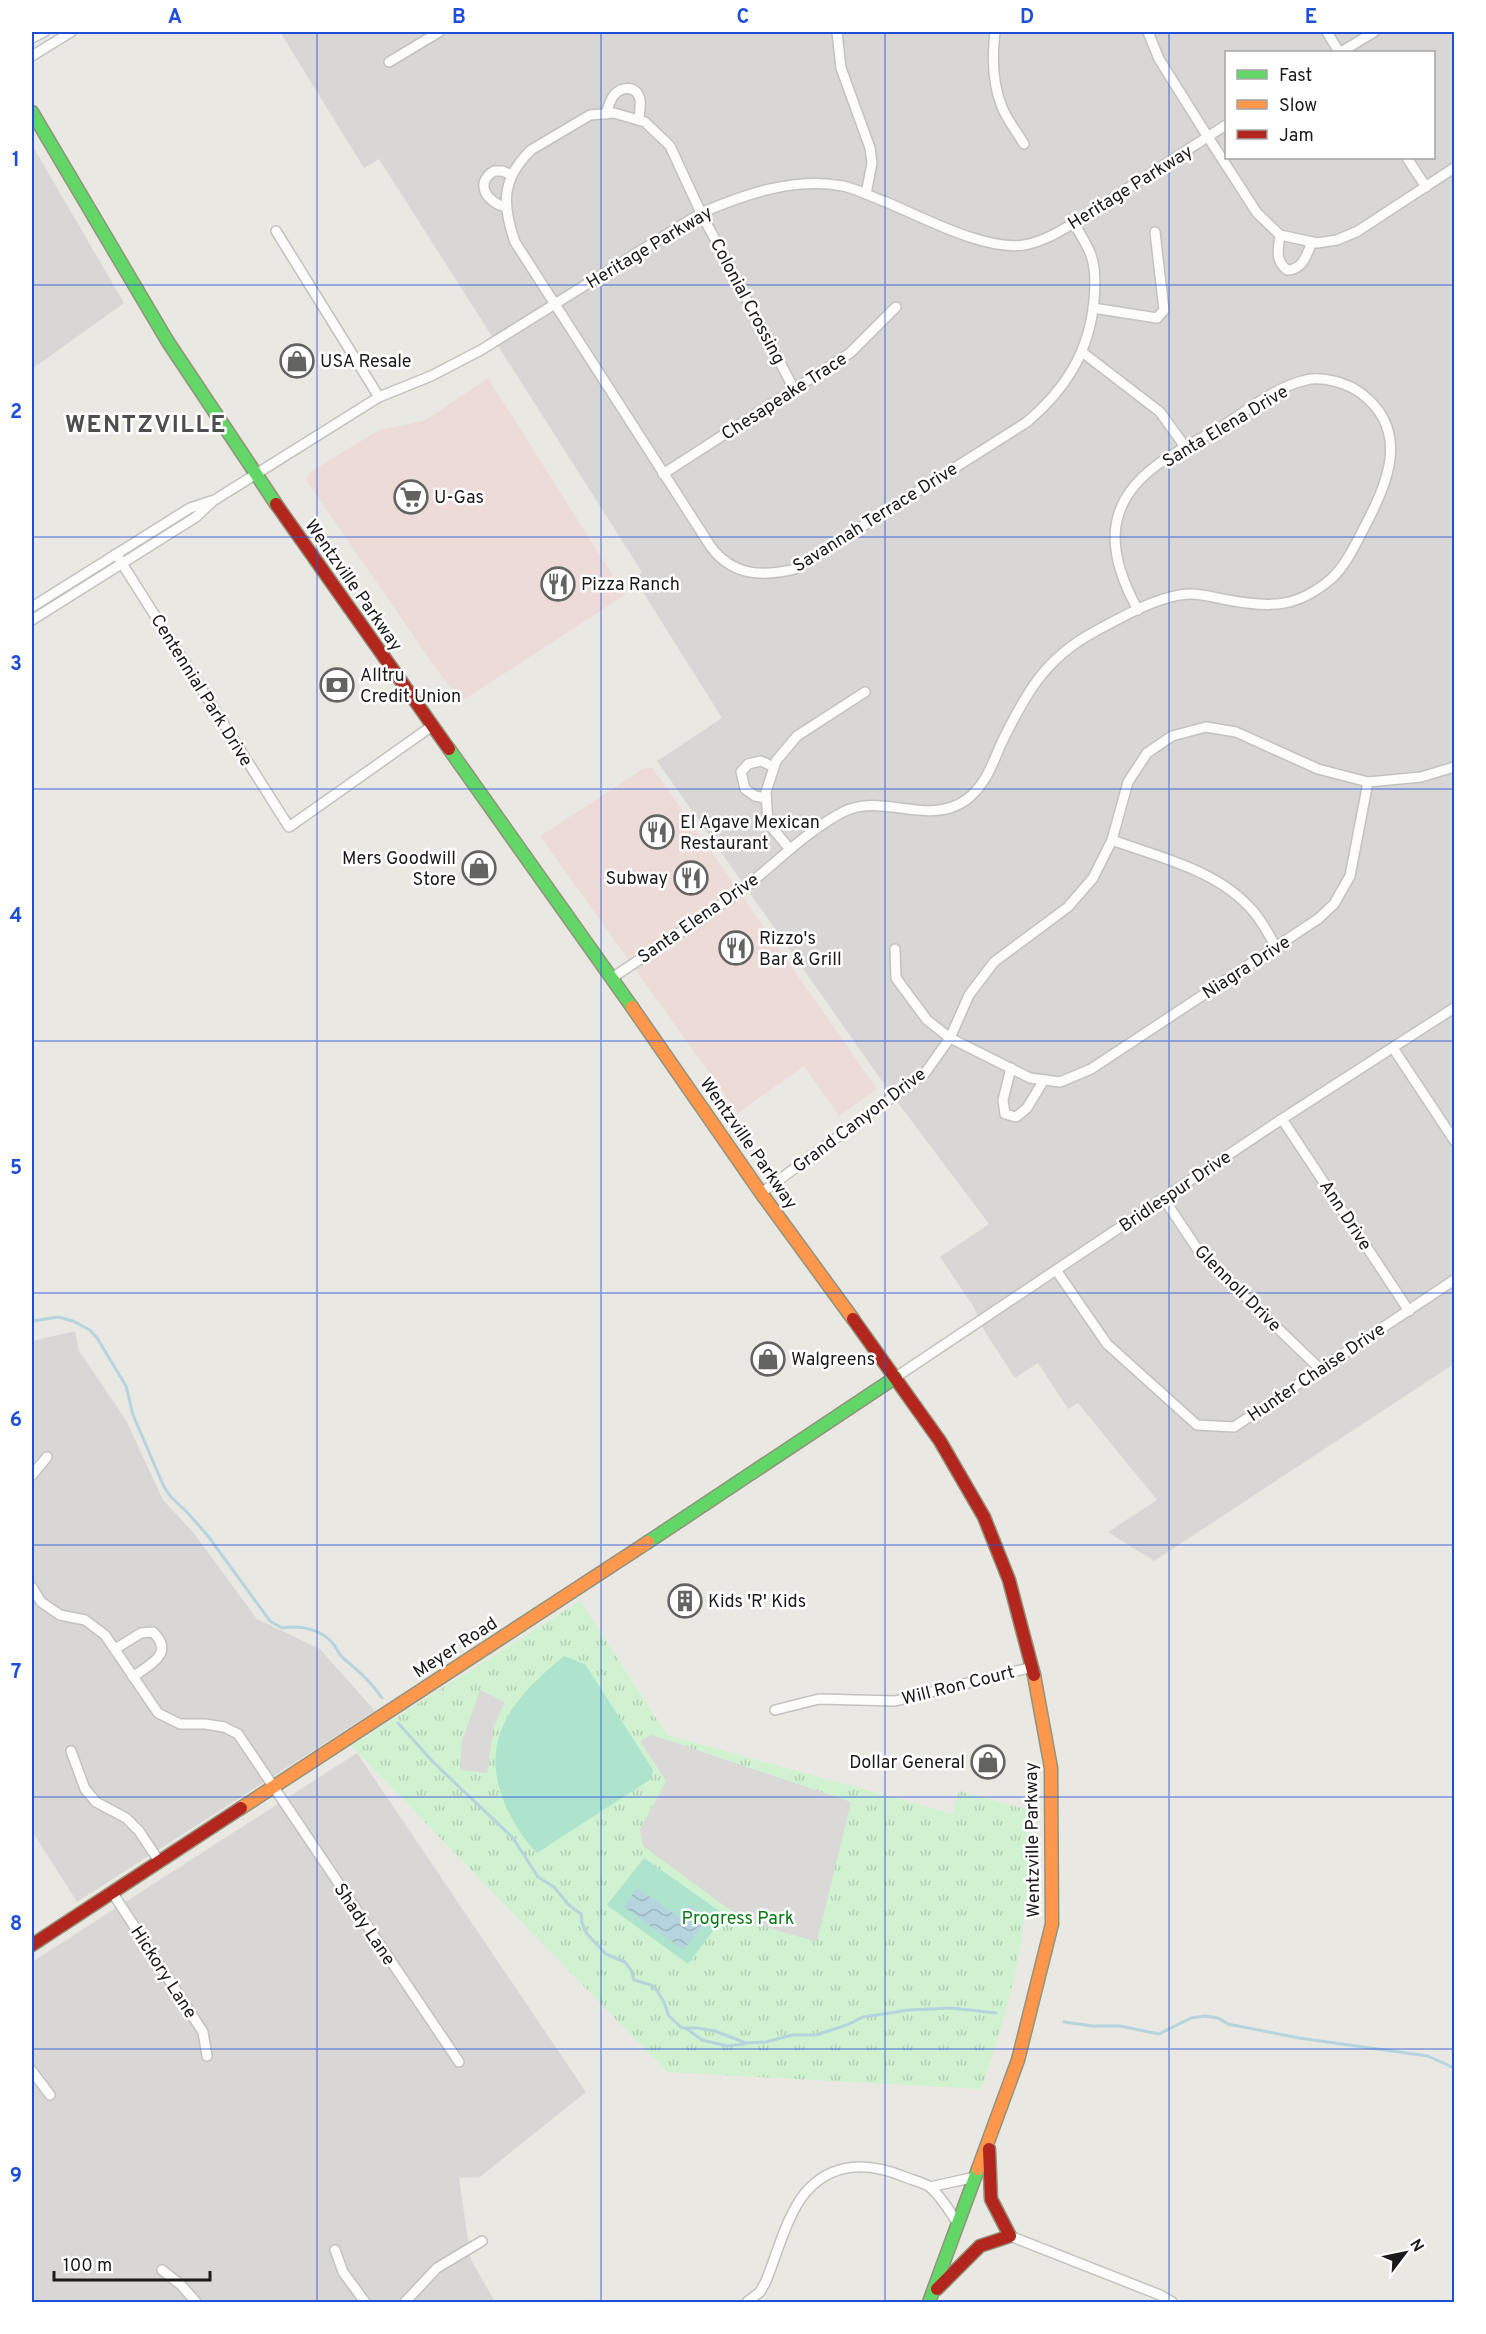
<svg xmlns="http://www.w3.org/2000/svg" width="1486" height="2334" font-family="Overpass,sans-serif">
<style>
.residential{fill:#d9d7d5;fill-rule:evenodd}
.commercial{fill:#eddbd7}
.park{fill:url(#park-tufts)}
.pitch{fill:#aee3ce}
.parking{fill:#dad9d7}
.water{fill:url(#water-waves)}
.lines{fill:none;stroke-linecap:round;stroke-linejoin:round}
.stream{stroke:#b6d4de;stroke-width:3}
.street-casing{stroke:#c2c2bf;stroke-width:12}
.fast-casing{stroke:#91937c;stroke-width:15}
.slow-casing{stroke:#91937c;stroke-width:15}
.jam-casing{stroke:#91937c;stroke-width:15}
.street{stroke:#fcfcfb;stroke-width:9}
.fast{stroke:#63d668;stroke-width:12}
.slow{stroke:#ff974d;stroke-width:12}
.jam{stroke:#b3261e;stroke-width:12}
.grid{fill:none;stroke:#1d4ed8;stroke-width:1.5;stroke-opacity:0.55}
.labels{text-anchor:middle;stroke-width:5;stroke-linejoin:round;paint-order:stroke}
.street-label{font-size:18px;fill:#1b1b1b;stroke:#fff}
.poi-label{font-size:18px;fill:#1b1b1b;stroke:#fff;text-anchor:start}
.park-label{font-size:18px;fill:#097a17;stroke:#fff}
.district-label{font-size:24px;font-weight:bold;letter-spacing:1.5px;fill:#4e4e4e;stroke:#fff}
.neatline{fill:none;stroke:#1d4ed8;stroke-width:2}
.grid-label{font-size:20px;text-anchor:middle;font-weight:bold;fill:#1d4ed8}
</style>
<defs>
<pattern id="park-tufts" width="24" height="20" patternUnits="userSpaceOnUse" patternTransform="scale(1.5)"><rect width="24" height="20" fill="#d0f2d1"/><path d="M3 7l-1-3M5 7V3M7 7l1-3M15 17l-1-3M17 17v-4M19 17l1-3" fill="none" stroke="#b2cfb3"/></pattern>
<pattern id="water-waves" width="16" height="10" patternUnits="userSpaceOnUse" patternTransform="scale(1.5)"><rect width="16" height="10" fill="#b6d4de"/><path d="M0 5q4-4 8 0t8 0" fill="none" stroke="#9cb5be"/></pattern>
</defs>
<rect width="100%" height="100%" fill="#eae8e3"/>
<!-- residential -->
<g class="residential">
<path d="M280 32H1454V1364L1154 1561 1108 1532 1157 1500 1078 1403 1068 1409 1038 1363 1015 1378 985 1332 973 1306 940 1257 989 1224 889 1091 657 761 722 718 634 578 642 572 379 159 364 168ZM1226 52H1434V158H1226Z"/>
<polygon points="32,145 124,303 32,369"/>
<polygon points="75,1331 79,1351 126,1420 163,1500 193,1532 257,1619 320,1649 375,1711 77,1902 32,1831 32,1341"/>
<polygon points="357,1753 586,2092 480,2177 459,2178 471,2260 495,2302 32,2302 32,1962"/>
</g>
<!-- commercial -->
<g class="commercial">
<polygon points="488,378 625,595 462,701 442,677 306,480 310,472 379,430 424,421"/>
<polygon points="652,767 877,1089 839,1116 804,1066 738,1113 540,836 643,769"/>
</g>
<!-- park -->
<path class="park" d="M580 1601 667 1735 952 1814 959 1791 1029 1810C1028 1856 1028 1902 1020 1947 1012 1996 997 2042 981 2089L667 2072 351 1746Z"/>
<!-- pitch -->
<g class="pitch">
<path d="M564 1656 585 1664 653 1770 651 1779 537 1853C523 1839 513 1822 505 1804 477 1738 515 1696 564 1656Z"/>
<polygon points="644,1858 725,1915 688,1964 607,1905"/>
</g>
<!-- parking -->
<g class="parking">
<polygon points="480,1690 505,1702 494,1726 487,1773 460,1770 462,1741"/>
<polygon points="652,1735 851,1802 817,1942 745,1921 643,1846 640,1829 666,1781 640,1741"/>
</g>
<!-- water -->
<polygon class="water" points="637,1888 680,1918 689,1905 708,1920 683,1950 624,1907"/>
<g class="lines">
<!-- stream -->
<g class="stream">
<path d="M32 1321 58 1317 73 1321 90 1330 97 1338 126 1386 133 1415 164 1487 171 1497 186 1511 208 1536 270 1621 282 1628C301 1625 322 1629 334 1645 337 1649 338 1653 342 1657 357 1670 371 1681 382 1698"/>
<polyline points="398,1723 434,1763 513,1838 538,1877 554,1887 569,1905 581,1914 582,1923 587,1934 606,1954 625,1962 631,1970 634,1980 651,1985 656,1989 664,2002 669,2016 682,2028 697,2028 715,2031 746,2043 766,2042 792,2035 816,2035 847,2025 863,2017 909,2010 951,2008 996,2013"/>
<polyline points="1064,2022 1092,2026 1120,2026 1159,2034 1191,2018 1205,2016 1218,2018 1228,2024 1299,2038 1428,2056 1454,2068"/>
<polyline points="687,2029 702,2040 727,2046 744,2044"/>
</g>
<defs>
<g id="street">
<polyline points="837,32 841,68 870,148 872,163 866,194"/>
<path d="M995 32C992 57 992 83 1002 107 1007 120 1017 132 1024 144"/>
<polyline points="1148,32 1159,59 1208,137 1257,213 1280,235 1317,243 1337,240 1358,231 1454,168"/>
<polyline points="1327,32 1339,52"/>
<polyline points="32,38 44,32"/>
<polyline points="1341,52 1374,32"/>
<polyline points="32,56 71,32"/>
<polyline points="389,62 439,32"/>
<path d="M606 114C608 108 610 100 614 95 622 86 637 85 640 100 641 106 639 114 639 120"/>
<polyline points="1407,158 1426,187"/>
<path d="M506 207C487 203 474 183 494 171H502L512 175"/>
<polyline points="276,231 379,397"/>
<path d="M1280 235C1278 250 1275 260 1287 270 1303 270 1307 254 1312 242"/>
<polyline points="1093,308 1157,318 1164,310 1155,232"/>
<polyline points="1082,352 1160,412 1186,448"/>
<path d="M794 389 701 213 670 146 645 122 614 113 590 115 531 150C501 179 502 205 515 242L711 547C733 576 762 577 795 569L1027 422C1066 389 1089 352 1094 301 1095 285 1096 270 1091 255 1087 244 1079 233 1074 223"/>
<polyline points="663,474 850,353 896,307"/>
<polyline points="116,554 289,827 432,726"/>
<polyline points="32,607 190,508 211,501"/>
<path d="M32 620 196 517 213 501 379 397 431 376 481 350 701 213C745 194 794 177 843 186 857 189 872 197 886 202 922 217 985 251 1024 245 1042 242 1059 232 1074 223L1226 125"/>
<polyline points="766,798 755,796 745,789 741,772 748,764 761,761 774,767"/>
<path d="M1112 840C1161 858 1218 870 1253 911 1262 921 1269 935 1276 947"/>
<polyline points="789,848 768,823 766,792 776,761 797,736 865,692"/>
<polyline points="895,949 896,978 927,1020 950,1038 1030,1078 1060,1082 1091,1069 1318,919 1334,904 1350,876 1368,782"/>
<path d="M612 978C657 947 705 918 748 885 779 860 807 831 843 812 882 792 928 827 966 800 985 786 992 765 1001 744 1025 695 1044 659 1094 632 1120 618 1161 594 1191 594 1203 594 1216 598 1228 600 1270 608 1298 608 1332 578 1346 565 1355 545 1364 528 1387 484 1411 432 1362 394 1348 383 1323 376 1306 380 1275 387 1247 411 1221 427 1200 439 1176 451 1157 465 1101 506 1108 556 1138 610"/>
<polyline points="1393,1048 1454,1140"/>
<polyline points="1011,1068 1003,1100 1005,1114 1016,1117 1027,1108 1044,1080"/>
<polyline points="1282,1119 1409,1311"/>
<polyline points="761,1193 925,1073 950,1038 969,995 994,962 1068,907 1093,878 1112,840 1128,782 1147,753 1172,736 1206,727 1236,732 1318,769 1368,782 1421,777 1454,767"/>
<polyline points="1164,1199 1200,1253 1320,1369"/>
<polyline points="1056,1270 1107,1344 1197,1425 1234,1427 1454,1280"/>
<polyline points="896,1377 1282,1119 1454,1008"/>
<polyline points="32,1475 47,1457"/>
<polyline points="32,1587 41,1602 60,1615 85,1620 105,1635 158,1713 180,1724 205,1724 224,1727 238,1734 459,2062"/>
<path d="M115 1649 141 1633 153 1632C175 1654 151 1663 133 1677"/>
<polyline points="775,1710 819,1699 895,1701 1033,1667"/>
<polyline points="71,1751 85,1789 96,1802 126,1818 139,1831 159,1861"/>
<polyline points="112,1892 203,2032 207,2056"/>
<polyline points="32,2071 50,2095"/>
<polyline points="930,2187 975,2177"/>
<polyline points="1010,2236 1160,2295 1172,2302"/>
<polyline points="335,2250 343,2272 365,2302"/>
<polyline points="162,2270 181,2285 196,2302"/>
<polyline points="405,2302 437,2268 482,2241"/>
<path d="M747 2302 760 2292 766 2281C777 2254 787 2215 805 2193 832 2161 869 2162 905 2177 912 2180 923 2182 930 2187 941 2196 950 2212 958 2224"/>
</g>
<g id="fast">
<polyline points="32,112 168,342 276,504"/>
<polyline points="449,749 632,1007"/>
<polyline points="648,1542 896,1377"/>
<polyline points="929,2302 978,2169"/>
</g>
<g id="slow">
<polyline points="632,1007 761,1193 853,1319"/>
<polyline points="241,1808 648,1542"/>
<polyline points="978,2169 1018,2060 1052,1924 1051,1768 1034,1675"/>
</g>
<g id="jam">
<polyline points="276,504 449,749"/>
<polyline points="853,1319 940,1441 984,1517 1009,1580 1034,1675"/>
<polyline points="32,1945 241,1808"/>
<polyline points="937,2289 980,2246 1010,2236 991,2199 989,2149"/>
</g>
</defs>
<!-- street casing -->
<use href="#street" class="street-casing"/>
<!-- fast casing -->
<use href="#fast" class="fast-casing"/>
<!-- slow casing -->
<use href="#slow" class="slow-casing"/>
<!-- jam casing -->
<use href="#jam" class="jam-casing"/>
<!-- street -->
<use href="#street" class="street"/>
<!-- fast -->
<use href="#fast" class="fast"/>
<!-- slow -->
<use href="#slow" class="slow"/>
<!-- jam -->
<use href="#jam" class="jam"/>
</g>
<!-- grid -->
<path class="grid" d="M317 32V2302M601 32V2302M885 32V2302M1169 32V2302M32 285H1454M32 537H1454M32 789H1454M32 1041H1454M32 1293H1454M32 1545H1454M32 1797H1454M32 2049H1454"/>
<!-- icons -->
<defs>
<symbol id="shop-ring" viewBox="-11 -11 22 22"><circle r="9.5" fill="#fff" stroke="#636361" stroke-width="1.5"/><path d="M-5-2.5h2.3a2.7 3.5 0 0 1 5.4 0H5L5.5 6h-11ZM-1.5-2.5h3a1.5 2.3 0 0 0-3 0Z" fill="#636361"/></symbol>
<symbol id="supermarket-ring" viewBox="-11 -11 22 22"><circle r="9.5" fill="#fff" stroke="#636361" stroke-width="1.5"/><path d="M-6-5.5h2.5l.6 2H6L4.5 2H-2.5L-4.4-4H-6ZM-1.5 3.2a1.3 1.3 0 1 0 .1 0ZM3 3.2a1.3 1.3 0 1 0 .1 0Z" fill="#636361"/></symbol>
<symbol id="restaurant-ring" viewBox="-11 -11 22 22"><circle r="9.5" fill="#fff" stroke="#636361" stroke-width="1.5"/><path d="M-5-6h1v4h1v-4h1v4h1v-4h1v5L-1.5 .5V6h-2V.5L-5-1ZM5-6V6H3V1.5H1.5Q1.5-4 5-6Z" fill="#636361"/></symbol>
<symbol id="bank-ring" viewBox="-11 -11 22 22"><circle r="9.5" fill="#fff" stroke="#636361" stroke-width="1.5"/><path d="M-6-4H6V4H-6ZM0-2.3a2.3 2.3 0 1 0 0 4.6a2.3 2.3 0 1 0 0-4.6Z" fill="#636361"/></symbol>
<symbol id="building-ring" viewBox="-11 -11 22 22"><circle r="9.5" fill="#fff" stroke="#636361" stroke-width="1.5"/><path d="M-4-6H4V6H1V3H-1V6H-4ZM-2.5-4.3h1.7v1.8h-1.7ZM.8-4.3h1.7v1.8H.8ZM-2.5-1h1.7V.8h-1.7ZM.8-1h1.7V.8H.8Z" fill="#636361"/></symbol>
</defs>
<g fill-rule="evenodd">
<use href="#shop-ring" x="278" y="342" width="38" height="38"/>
<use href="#supermarket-ring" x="392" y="478" width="38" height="38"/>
<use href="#restaurant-ring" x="539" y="565" width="38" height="38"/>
<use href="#bank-ring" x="318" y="666" width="38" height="38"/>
<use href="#restaurant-ring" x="638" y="813" width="38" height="38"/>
<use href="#shop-ring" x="460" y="849" width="38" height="38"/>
<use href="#restaurant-ring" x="672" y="859" width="38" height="38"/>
<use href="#restaurant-ring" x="717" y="929" width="38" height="38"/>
<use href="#shop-ring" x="749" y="1340" width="38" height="38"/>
<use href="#building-ring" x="666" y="1582" width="38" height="38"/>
<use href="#shop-ring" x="969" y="1743" width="38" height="38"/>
</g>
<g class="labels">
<!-- street labels -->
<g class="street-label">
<text transform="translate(1130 187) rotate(-32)" y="6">Heritage Parkway</text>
<text transform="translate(649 247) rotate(-31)" y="6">Heritage Parkway</text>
<text transform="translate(748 301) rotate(62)" y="6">Colonial Crossing</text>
<text transform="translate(784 396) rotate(-33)" y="6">Chesapeake Trace</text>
<text transform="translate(1225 426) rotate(-31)" y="6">Santa Elena Drive</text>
<text transform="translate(875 517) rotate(-32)" y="6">Savannah Terrace Drive</text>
<text transform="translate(354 585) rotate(55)" y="6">Wentzville Parkway</text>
<text transform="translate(202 690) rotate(58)" y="6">Centennial Park Drive</text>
<text transform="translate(698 918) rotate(-35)" y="6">Santa Elena Drive</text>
<text transform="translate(1246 967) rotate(-33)" y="6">Niagra Drive</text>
<text transform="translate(859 1120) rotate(-37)" y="6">Grand Canyon Drive</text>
<text transform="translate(749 1143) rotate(55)" y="6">Wentzville Parkway</text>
<text transform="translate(1175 1191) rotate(-34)" y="6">Bridlespur Drive</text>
<text transform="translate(1346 1215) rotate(57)" y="6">Ann Drive</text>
<text transform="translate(1238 1288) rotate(45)" y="6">Glennoll Drive</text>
<text transform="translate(1316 1372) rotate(-34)" y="6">Hunter Chaise Drive</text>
<text transform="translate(455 1647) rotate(-33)" y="6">Meyer Road</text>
<text transform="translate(958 1685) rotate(-14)" y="6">Will Ron Court</text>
<text transform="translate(1032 1840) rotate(-91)" y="6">Wentzville Parkway</text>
<text transform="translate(365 1924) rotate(56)" y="6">Shady Lane</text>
<text transform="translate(164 1972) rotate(57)" y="6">Hickory Lane</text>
</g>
<!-- poi labels -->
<g class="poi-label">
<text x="320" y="367">USA Resale</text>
<text x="434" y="503">U-Gas</text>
<text x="581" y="590">Pizza Ranch</text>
<text x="360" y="681">Alltru<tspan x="360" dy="21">Credit Union</tspan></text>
<text x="680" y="828">El Agave Mexican<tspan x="680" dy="21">Restaurant</tspan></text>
<text x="456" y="864" text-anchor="end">Mers Goodwill<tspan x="456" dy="21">Store</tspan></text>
<text x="668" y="884" text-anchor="end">Subway</text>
<text x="759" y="944">Rizzo's<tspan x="759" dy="21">Bar &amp; Grill</tspan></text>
<text x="791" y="1365">Walgreens</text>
<text x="708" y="1607">Kids 'R' Kids</text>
<text x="965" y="1768" text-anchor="end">Dollar General</text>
</g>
<!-- park labels -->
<g class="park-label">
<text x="738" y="1924">Progress Park</text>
</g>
<!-- district labels -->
<g class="district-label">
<text x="146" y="432">WENTZVILLE</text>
</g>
</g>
<!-- border -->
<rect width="1486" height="2334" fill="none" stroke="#ffffff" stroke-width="66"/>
<!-- legend -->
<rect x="1225" y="51" width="210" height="108" fill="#ffffff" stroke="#a4a4a4" stroke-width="1.5"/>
<rect x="1237" y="70" width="30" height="9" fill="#63d668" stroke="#a4a4a4" stroke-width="1.5"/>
<text x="1279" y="81" font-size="18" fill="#1b1b1b">Fast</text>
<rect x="1237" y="100" width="30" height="9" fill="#ff974d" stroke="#a4a4a4" stroke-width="1.5"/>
<text x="1279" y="111" font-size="18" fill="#1b1b1b">Slow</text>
<rect x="1237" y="130" width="30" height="9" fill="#b3261e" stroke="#a4a4a4" stroke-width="1.5"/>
<text x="1279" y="141" font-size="18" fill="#1b1b1b">Jam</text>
<!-- north arrow -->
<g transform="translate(1405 2253) rotate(58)" stroke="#ffffff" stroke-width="4.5" paint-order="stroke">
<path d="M0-4.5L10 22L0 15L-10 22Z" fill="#1b1b1b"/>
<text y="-9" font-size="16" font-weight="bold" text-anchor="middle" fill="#1b1b1b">N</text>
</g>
<!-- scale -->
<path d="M54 2271v9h156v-9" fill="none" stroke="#1b1b1b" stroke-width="3"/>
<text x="63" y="2271" font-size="18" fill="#1b1b1b" stroke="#ffffff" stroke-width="4.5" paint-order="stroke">100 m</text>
<rect x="33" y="33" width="1420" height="2268" class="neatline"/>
<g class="grid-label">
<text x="175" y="23">A</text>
<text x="459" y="23">B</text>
<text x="743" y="23">C</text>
<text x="1027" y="23">D</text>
<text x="1311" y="23">E</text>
<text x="16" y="166">1</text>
<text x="16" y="418">2</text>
<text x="16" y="670">3</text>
<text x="16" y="922">4</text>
<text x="16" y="1174">5</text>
<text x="16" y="1426">6</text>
<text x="16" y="1678">7</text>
<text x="16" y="1930">8</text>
<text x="16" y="2182">9</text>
</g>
</svg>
